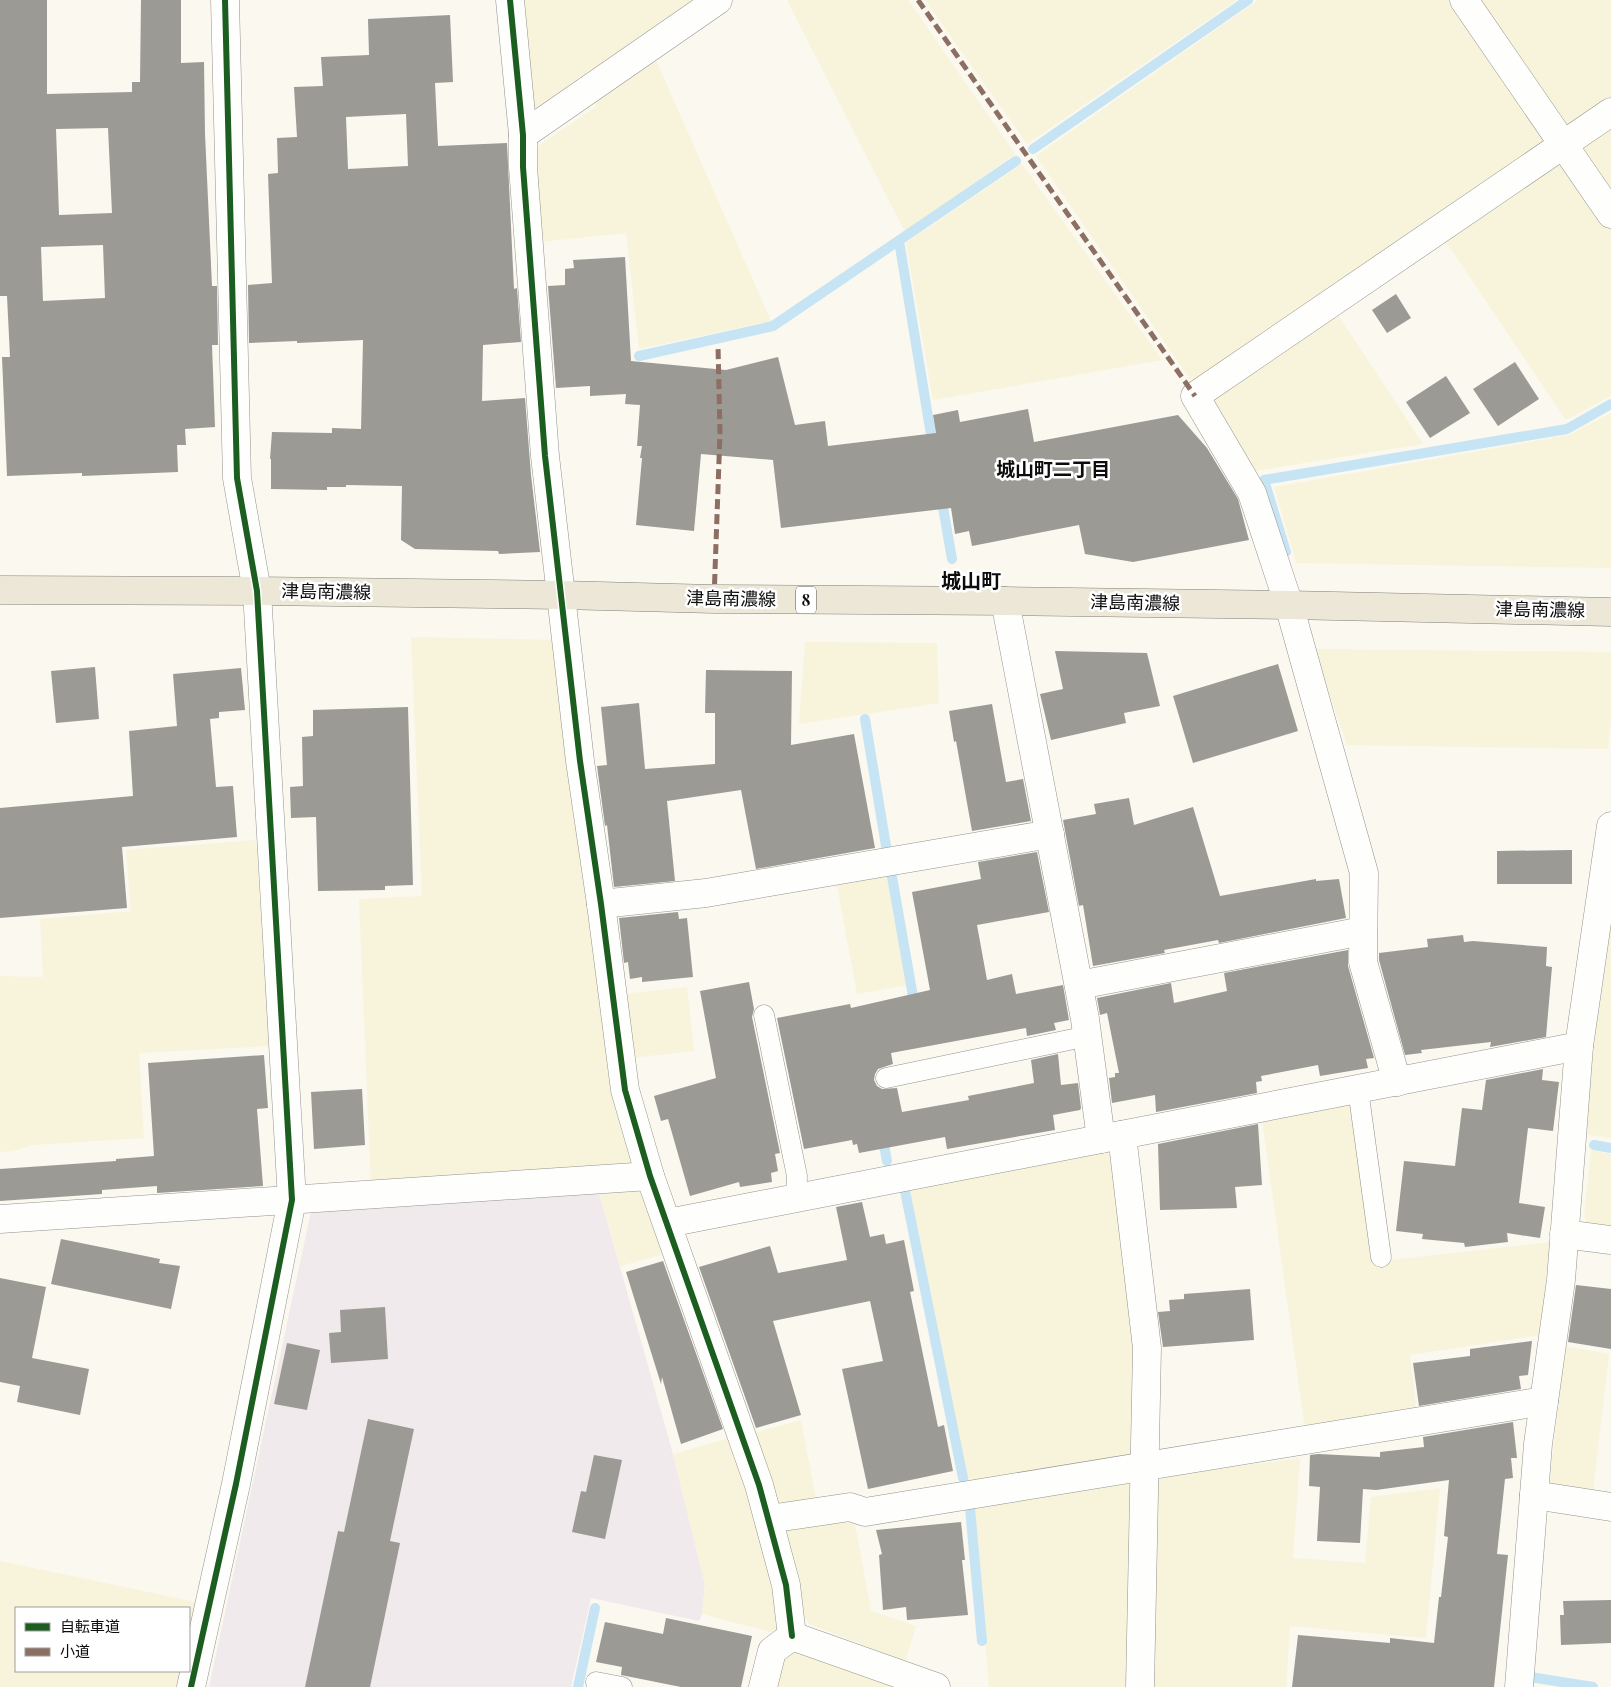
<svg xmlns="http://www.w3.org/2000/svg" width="1611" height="1687" font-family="'Playfair Display','Noto Sans JP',serif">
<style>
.industrial{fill:#f1eaed}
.farmland{fill:#f7f4db}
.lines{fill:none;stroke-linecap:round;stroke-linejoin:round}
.stream{stroke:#c6e4f4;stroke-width:10}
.building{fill:#9c9a95;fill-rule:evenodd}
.lane-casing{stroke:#93928e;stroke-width:21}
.street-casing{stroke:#93928e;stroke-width:29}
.primary-casing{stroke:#80807c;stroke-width:29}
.lane{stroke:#fefefd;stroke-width:20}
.street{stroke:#fefefd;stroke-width:28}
.primary{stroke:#ece7d7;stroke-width:28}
.quiet{stroke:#8d6e63;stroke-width:5;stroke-dasharray:10 5;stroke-linecap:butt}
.cycleway-casing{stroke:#fff;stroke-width:9}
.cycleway{stroke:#1b5e20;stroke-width:6}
.labels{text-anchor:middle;stroke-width:5;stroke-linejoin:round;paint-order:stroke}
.shield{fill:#fff;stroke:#555;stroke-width:1}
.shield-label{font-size:16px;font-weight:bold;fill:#0c0c0c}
.street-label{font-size:18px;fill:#0c0c0c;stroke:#fff}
.neighbourhood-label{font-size:19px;font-weight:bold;fill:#0c0c0c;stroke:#fff}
.quarter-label{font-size:20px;font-weight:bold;fill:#0c0c0c;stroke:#fff}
</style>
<rect width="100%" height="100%" fill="#faf8ef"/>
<!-- industrial -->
<polygon class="industrial" points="598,1189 673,1454 705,1584 702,1614 699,1621 591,1598 571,1687 209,1687 312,1207"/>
<!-- farmland -->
<g class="farmland">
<polygon points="520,0 703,0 595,75 591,69 537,108 528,106"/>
<polygon points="787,0 908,0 1015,154 905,232"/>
<polygon points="925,0 1237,0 1027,144"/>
<polygon points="1258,0 1454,0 1553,142 1206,379 1190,379 1036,156"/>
<polygon points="1473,0 1611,0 1611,102 1574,127 1558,123"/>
<polygon points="656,60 771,321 639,349 626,233 538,242 532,161 538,146 596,107 595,100"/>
<polygon points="1611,123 1611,201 1581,158 1584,142"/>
<polygon points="1022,164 1162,360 933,400 906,243"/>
<polygon points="1555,164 1569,168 1611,229 1611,396 1566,420 1444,239"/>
<polygon points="1336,312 1423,444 1249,472 1211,396"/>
<polygon points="1611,413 1611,568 1296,563 1274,487 1569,435"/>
<polygon points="411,637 557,640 641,1165 371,1186 359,899 422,896"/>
<polygon points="805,642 937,643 939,703 799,724"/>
<polygon points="1314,649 1611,652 1611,721 1608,749 1347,745"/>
<polygon points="256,840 269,1046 139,1053 144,1138 32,1145 13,1151 0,1152 0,976 43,977 40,919 131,911 126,850"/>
<polygon points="886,870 907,985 857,994 836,880"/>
<polygon points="1611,904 1611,1138 1584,1134 1610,905"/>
<polygon points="687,987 694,1051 630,1058 623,994"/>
<polygon points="1352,1103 1372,1262 1550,1242 1540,1335 1410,1355 1417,1414 1305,1430 1261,1113"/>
<polygon points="1591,1150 1611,1154 1611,1230 1590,1227 1584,1217"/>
<polygon points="1100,1151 1113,1156 1136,1351 1135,1453 1125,1459 968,1481 909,1189"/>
<polygon points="634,1188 647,1195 668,1253 620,1266 598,1189"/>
<polygon points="1565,1346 1609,1354 1593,1492 1549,1488"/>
<polygon points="801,1420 816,1499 775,1504 750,1434"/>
<polygon points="733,1437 775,1576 778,1634 702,1614 705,1584 673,1454"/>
<polygon points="1300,1458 1293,1558 1365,1563 1371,1497 1440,1488 1426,1638 1290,1626 1286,1687 1152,1687 1157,1482 1166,1476"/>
<polygon points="1134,1483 1128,1687 989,1687 974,1506"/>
<polygon points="847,1520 855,1524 871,1611 916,1626 905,1661 809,1624 797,1602 783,1539 787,1530"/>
<polygon points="0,1561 196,1602 189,1633 189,1608 16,1608 16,1671 180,1671 176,1687 0,1687"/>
<polygon points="799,1648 894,1687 777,1687 784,1657"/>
</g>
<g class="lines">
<!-- stream -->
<g class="stream">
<polyline points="1033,149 1248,0"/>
<polyline points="899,241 933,447"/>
<polyline points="639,356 773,326 1016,161"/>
<polyline points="941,496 952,559"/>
<polyline points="1286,552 1264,480 1567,429 1611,404"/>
<polyline points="865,719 887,852"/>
<polyline points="891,871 915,1008"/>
<polyline points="882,1135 887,1161"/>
<polyline points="1594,1145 1611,1148"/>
<polyline points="905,1191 963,1478"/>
<polyline points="970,1508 982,1641"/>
<polyline points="1530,1677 1593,1687"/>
<polyline points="578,1687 595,1608"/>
</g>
</g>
<!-- building -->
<g class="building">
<path d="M0 0H47V94L132 92V82H140L141 0H181V63L204 62 205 134 212 286H217L218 345H212L215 427 185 429 186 445H177L178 472 82 476V473L7 476 2 357H10L7 296H0ZM108 128 112 213 59 215 56 129ZM103 245 105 298 43 301 41 247Z"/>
<path d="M450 15 453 82 435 83 438 146 507 143 514 289 517 288 521 342 483 345 482 401 525 398 531 475 540 552 499 554 498 551 415 549 401 540 402 486 346 485V487H327V490L271 489V459H270L272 432 332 433V428L361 429 363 340 297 343V341L249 343 248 285 272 283 268 174 278 173 277 138 297 137 294 87 323 86 321 57 369 55 368 19ZM406 114 408 166 348 169 346 117Z"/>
<polygon points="625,257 631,361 726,370 778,357 795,425 825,421 828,446 936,433 933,415 958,410 960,422 1028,409 1034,442 1178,415 1207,448 1238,499 1249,540 1133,562 1085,554 1079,525 972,546 969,531 955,534 951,508 781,528 773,460 701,454 694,531 636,525 642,458 640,458 642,446 637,446 640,405 625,404 626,394 590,396 590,386 556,388 548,286 565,285 565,269 574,268 573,260"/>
<polygon points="1396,294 1411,318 1387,333 1372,310"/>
<polygon points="1515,362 1539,399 1498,426 1473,389"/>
<polygon points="1446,376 1470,413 1430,438 1406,402"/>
<polygon points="1055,651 1147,653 1160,706 1124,713 1126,723 1051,740 1040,694 1063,689"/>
<polygon points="1278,664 1298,731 1193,763 1173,696"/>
<polygon points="95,667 99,719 56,723 51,671"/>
<polygon points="241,668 245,710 219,712 219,718 210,719 216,787 233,786 237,837 122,847 127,908 0,918 0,808 133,796 129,731 177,726 173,674"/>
<polygon points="706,670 792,671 791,745 854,734 875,848 756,869 741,790 667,801 675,881 614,887 607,825 605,826 597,766 607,765 601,707 639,703 645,769 715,764 715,713 705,713"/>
<polygon points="992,704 1006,782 1023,779 1031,821 972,831 956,741 954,742 949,711"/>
<polygon points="408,707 413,885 385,886 385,890 318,891 316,817 291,818 290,787 303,786 302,737 313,736 313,710"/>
<polygon points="1129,798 1134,825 1193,807 1220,896 1316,879 1316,881 1339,879 1346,918 1219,943 1218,940 1164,950 1165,953 1093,966 1083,905 1079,906 1063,820 1096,814 1094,804"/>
<polygon points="1572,850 1572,884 1497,884 1497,851"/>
<polygon points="1037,852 1049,912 977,925 987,980 1012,974 1016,994 1063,985 1069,1020 1054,1023 1056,1030 1027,1036 1026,1028 891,1053 893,1064 878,1069 875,1074 874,1080 877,1086 882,1089 897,1088 902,1112 969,1100 968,1096 1034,1083 1031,1060 1058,1054 1061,1085 1078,1083 1081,1108 1080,1110 1053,1115 1055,1130 947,1149 945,1137 859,1153 857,1144 853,1145 852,1140 804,1149 777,1018 850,1004 851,1008 930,990 912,892 981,879 978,862"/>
<polygon points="678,912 679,919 687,918 693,977 642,982 642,977 630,979 628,962 624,963 619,918"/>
<polygon points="1463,935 1464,942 1473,941 1547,947 1546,966 1552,967 1546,1037 1490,1047 1491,1042 1421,1050 1422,1053 1405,1055 1379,960 1379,953 1428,947 1427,939"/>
<polygon points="1348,950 1348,966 1374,1058 1366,1059 1368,1068 1320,1076 1318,1065 1261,1076 1262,1081 1256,1082 1257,1093 1156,1112 1155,1095 1112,1103 1109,1078 1115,1077 1115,1073 1119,1073 1107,1013 1100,1015 1097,998 1171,983 1174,1003 1227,991 1224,973"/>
<polygon points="749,982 754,1009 752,1017 780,1153 775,1154 778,1171 771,1173 772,1182 740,1187 739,1182 690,1196 668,1119 661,1121 654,1096 716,1078 700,991"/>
<polygon points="264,1055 268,1108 257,1109 263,1186 157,1193 157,1186 102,1190 102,1194 0,1201 0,1169 116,1161 116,1159 154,1156 148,1063"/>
<polygon points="1543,1069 1542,1080 1559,1082 1553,1131 1528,1128 1519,1203 1545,1207 1540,1238 1507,1233 1508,1242 1465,1247 1464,1243 1422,1239 1423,1234 1396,1231 1404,1161 1455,1166 1462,1108 1482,1110 1486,1080"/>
<polygon points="362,1089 365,1145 314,1149 311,1092"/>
<polygon points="1258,1124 1262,1185 1235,1187 1237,1208 1160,1210 1158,1144"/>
<polygon points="862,1202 870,1237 884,1234 886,1244 904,1240 914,1291 910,1292 938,1427 944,1425 953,1471 868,1489 842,1369 883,1361 870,1301 773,1321 801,1415 756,1428 699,1267 770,1246 778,1273 847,1260 836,1207"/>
<polygon points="61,1239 160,1259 159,1263 180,1266 171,1309 51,1284"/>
<polygon points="663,1261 723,1429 681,1444 662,1377 661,1384 626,1272"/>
<polygon points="0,1278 46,1287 32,1358 89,1369 80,1415 17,1402 20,1386 0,1382"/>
<polygon points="1576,1285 1611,1289 1611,1349 1568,1342"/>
<polygon points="1250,1289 1254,1340 1163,1347 1158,1312 1170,1311 1169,1300 1184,1299 1184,1294"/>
<polygon points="385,1307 388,1359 331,1363 329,1333 341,1332 340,1310"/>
<polygon points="1532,1341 1528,1375 1519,1376 1521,1389 1419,1406 1413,1363 1470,1356 1470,1349"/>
<polygon points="287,1343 320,1350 307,1410 274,1404"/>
<polygon points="368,1419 414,1429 390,1541 400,1543 370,1687 305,1687 338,1531 344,1532"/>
<polygon points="1513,1422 1517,1458 1511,1458 1513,1478 1505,1479 1497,1554 1508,1555 1494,1687 1292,1687 1298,1635 1390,1643 1390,1638 1434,1643 1439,1597 1441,1597 1448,1537 1444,1536 1449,1480 1376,1490 1363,1489 1360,1543 1317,1541 1320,1487 1309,1486 1310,1455 1318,1454 1380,1457 1380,1452 1424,1447 1423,1437"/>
<polygon points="594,1455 622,1460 605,1539 572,1532 581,1491 586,1492"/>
<polygon points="961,1522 965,1560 962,1560 968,1615 907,1620 906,1607 883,1610 879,1555 882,1554 876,1530"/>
<polygon points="1611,1600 1611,1643 1561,1645 1560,1615 1564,1615 1563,1601"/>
<polygon points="666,1618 752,1636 741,1687 681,1687 621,1675 622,1667 596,1662 605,1622 663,1634"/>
</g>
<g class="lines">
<defs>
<g id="lane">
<polyline points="764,1015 797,1176 796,1198"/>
<polyline points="886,1078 1088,1036"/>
<polyline points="1358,1089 1381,1257"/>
<polyline points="596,1682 622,1687"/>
</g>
<g id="street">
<polyline points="510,0 523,135 523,167 545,456 580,761 601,904 625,1090 650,1176 759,1485 786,1585 792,1636"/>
<polyline points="1464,0 1611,214"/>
<polyline points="523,135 718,0"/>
<polyline points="1005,601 1085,1019 1101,1139"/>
<polyline points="601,904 706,893 1050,834"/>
<polyline points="1079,985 1363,931"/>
<polyline points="1397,1082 1363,962 1364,873 1289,605 1252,493 1195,396 1611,112"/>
<polyline points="1122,1135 1147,1348 1140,1687"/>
<polyline points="0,1219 650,1176"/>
<polyline points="668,1223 1579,1046"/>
<polyline points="1564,1234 1611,1240"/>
<polyline points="1534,1495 1611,1507"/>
<polyline points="769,1519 850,1507 865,1512 1544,1401"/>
<polyline points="792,1636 936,1687"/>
<polyline points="191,1687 236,1484 292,1200 257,591 237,478 225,0"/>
<polyline points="763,1687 772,1651 792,1636"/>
<polyline points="1519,1687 1538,1444 1561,1280 1579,1046 1611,826"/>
</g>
<polyline id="primary" points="0,590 257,591 561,595 714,599 1005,601 1289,605 1611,612"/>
</defs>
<!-- lane casing -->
<use href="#lane" class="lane-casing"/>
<!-- street casing -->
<use href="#street" class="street-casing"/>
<!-- primary casing -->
<use href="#primary" class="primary-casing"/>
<!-- lane -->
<use href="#lane" class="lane"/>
<!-- street -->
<use href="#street" class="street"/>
<!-- primary -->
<use href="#primary" class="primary"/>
<!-- quiet -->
<g class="quiet">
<polyline points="918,0 1195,396"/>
<polyline points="714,599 720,433 718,346"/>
</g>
<defs>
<g id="cycleway">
<polyline points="510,0 523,135 523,167 545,456 580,761 601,904 625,1090 650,1176 759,1485 786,1585 792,1636"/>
<polyline points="191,1687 236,1484 292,1200 257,591 237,478 225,0"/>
</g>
</defs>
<!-- cycleway casing -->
<use href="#cycleway" class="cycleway-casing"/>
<!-- cycleway -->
<use href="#cycleway" class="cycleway"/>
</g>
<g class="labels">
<!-- shield labels -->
<rect class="shield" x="796" y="586.5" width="20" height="27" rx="4"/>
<g class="shield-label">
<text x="806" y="606">8</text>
</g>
<!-- street labels -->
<g class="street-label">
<text transform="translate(326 592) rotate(1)" y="6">津島南濃線</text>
<text transform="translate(731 599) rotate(1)" y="6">津島南濃線</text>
<text transform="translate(1135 603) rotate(1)" y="6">津島南濃線</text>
<text transform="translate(1540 610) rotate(1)" y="6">津島南濃線</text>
</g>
<!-- neighbourhood labels -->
<g class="neighbourhood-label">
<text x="1053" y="476">城山町二丁目</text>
</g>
<!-- quarter labels -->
<g class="quarter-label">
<text x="971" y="588">城山町</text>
</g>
</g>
<!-- legend -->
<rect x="15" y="1607" width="175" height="65" fill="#ffffff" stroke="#9e9e9e"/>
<rect x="25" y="1623" width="25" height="8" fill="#1b5e20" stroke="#9e9e9e"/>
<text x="60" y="1632" font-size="15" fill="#0c0c0c">自転車道</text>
<rect x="25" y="1648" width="25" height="8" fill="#8d6e63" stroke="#9e9e9e"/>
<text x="60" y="1657" font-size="15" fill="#0c0c0c">小道</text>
</svg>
